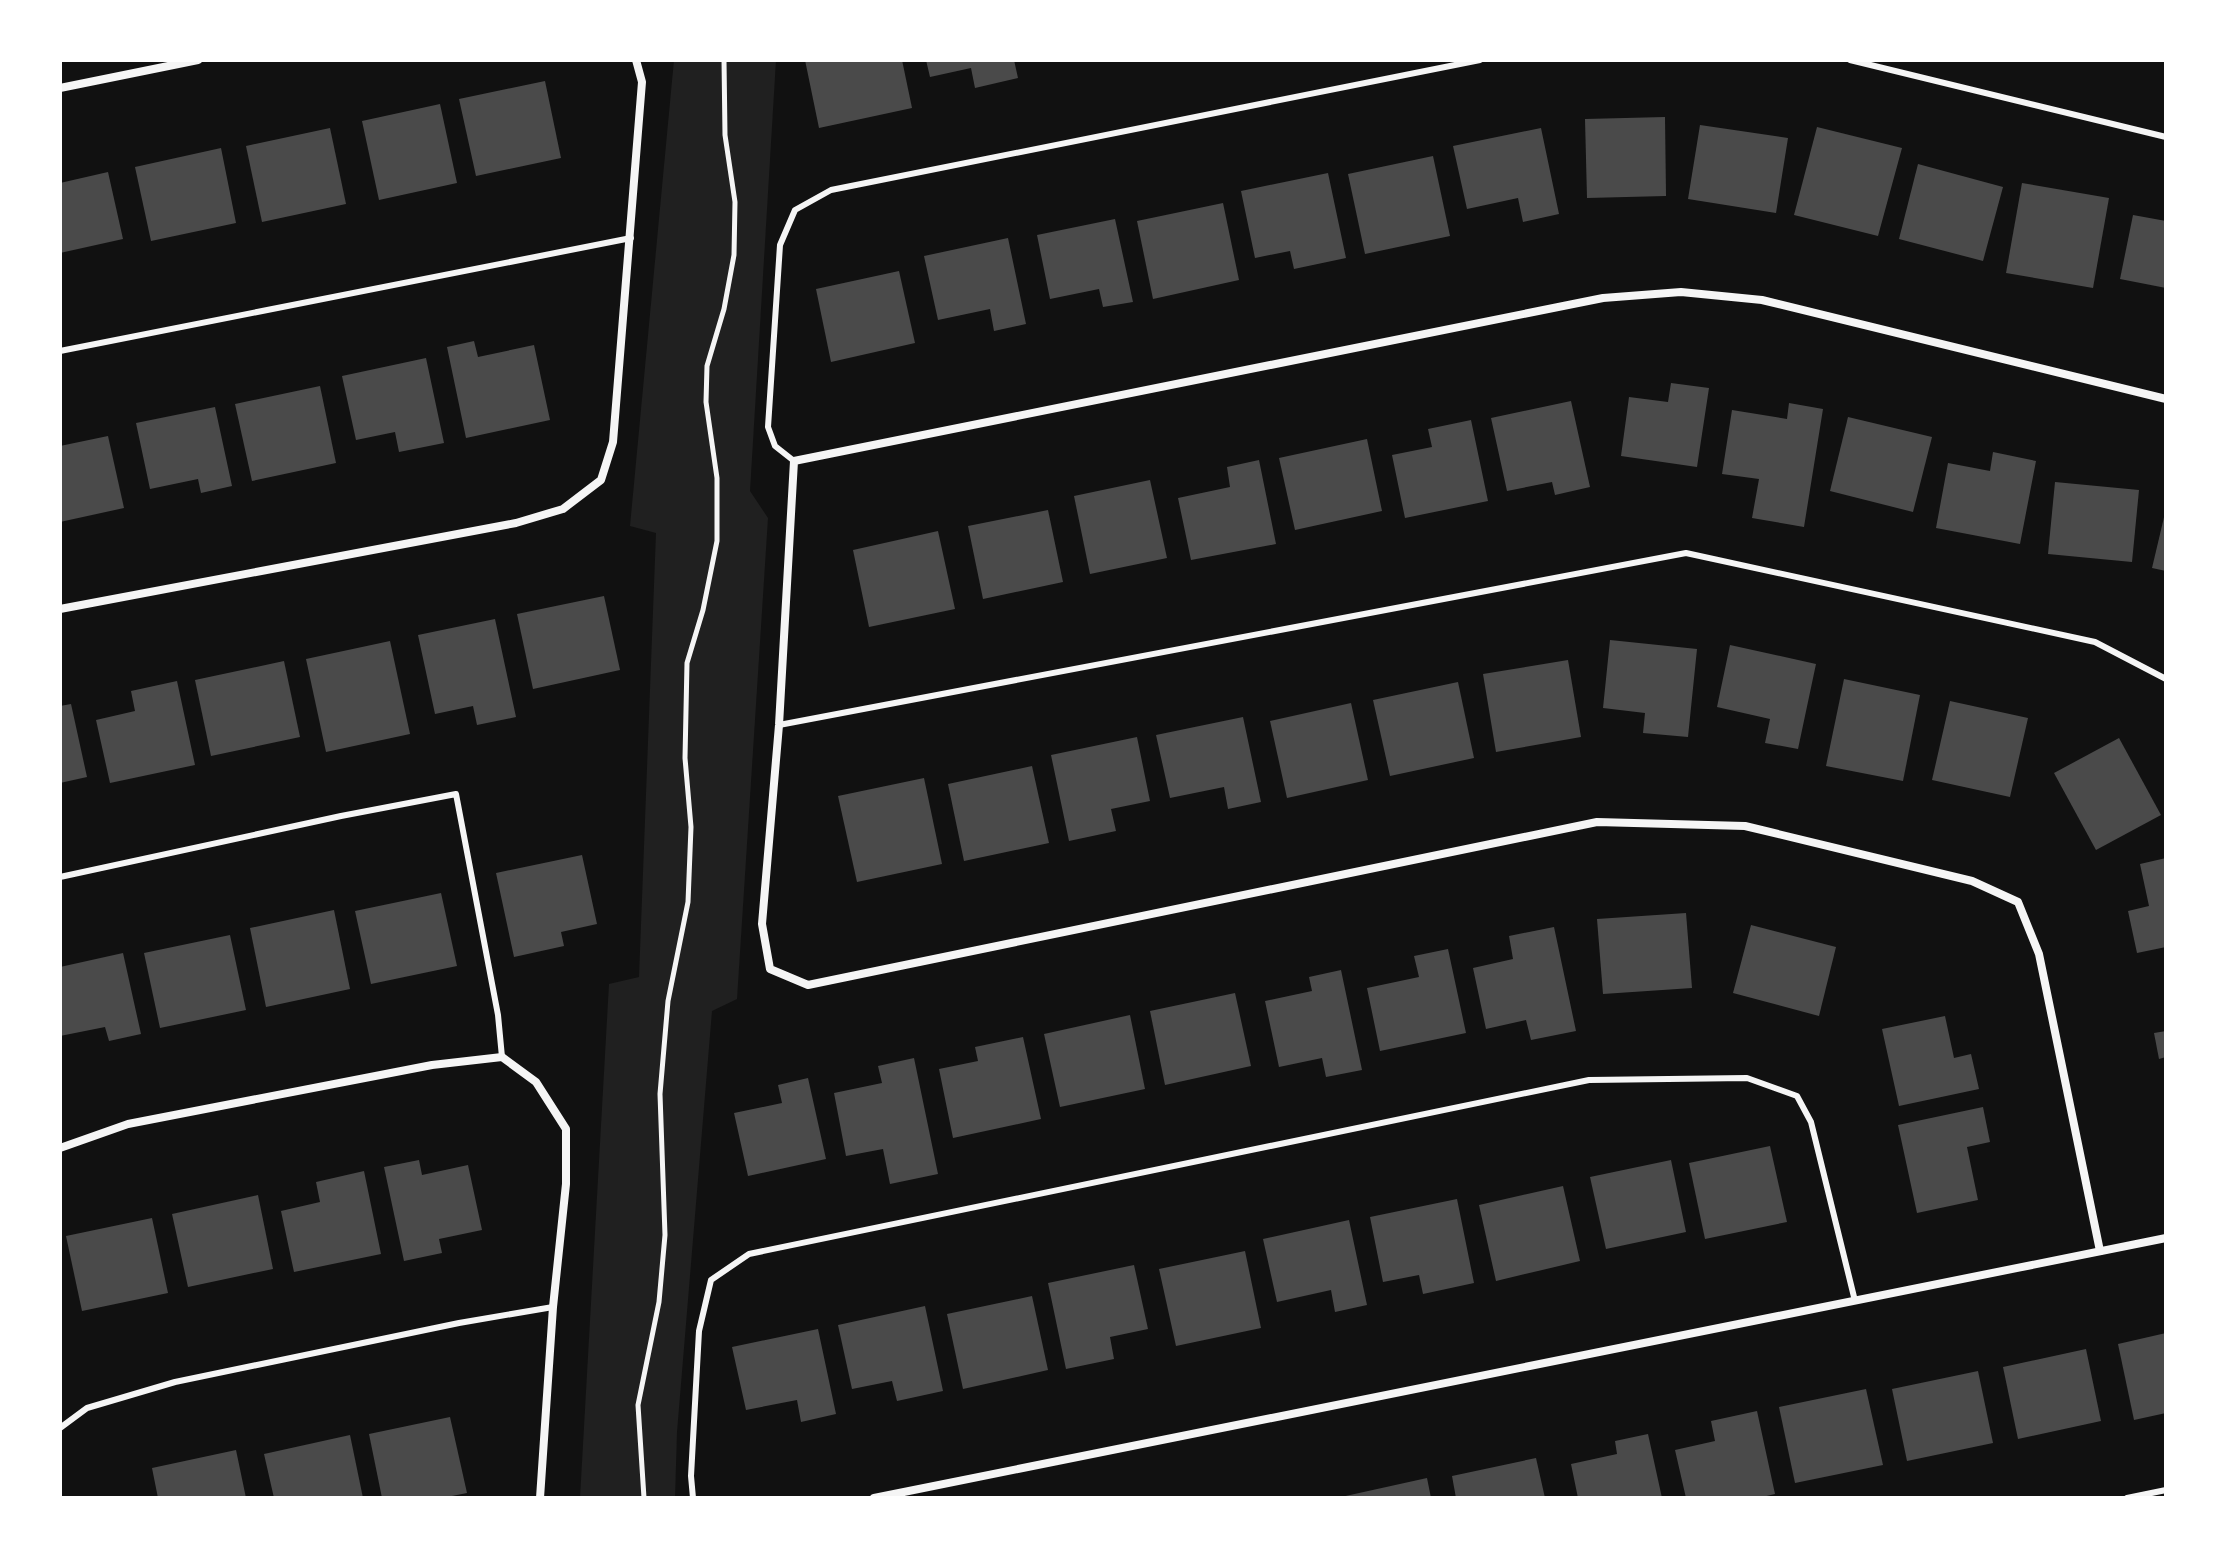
<svg xmlns="http://www.w3.org/2000/svg" width="2226" height="1558" font-family="Figtree,sans-serif">
<style>
.green{fill:#202020}
.building{fill:#4a4a4a}
.lines{fill:none;stroke-linecap:round;stroke-linejoin:round}
.path{stroke:#f5f5f5;stroke-width:5}
.service{stroke:#f5f5f5;stroke-width:6}
.minor{stroke:#f5f5f5;stroke-width:8}
</style>
<rect width="100%" height="100%" fill="#111"/>
<!-- green -->
<polygon class="green" points="674,60 776,60 750,491 768,518 737,999 712,1011 677,1432 675,1498 580,1498 609,984 639,977 656,533 630,526"/>
<!-- building -->
<g class="building">
<polygon points="805,60 902,60 912,108 819,128"/>
<polygon points="926,60 1014,60 1018,78 975,88 971,68 930,77"/>
<polygon points="545,81 561,158 476,176 459,99"/>
<polygon points="440,104 457,183 379,200 362,121"/>
<polygon points="1665,117 1666,196 1587,198 1585,119"/>
<polygon points="1700,125 1788,138 1776,213 1688,199"/>
<polygon points="1817,127 1902,148 1878,236 1794,215"/>
<polygon points="330,128 346,204 262,222 246,146"/>
<polygon points="1541,128 1559,214 1523,222 1518,198 1467,209 1453,146"/>
<polygon points="221,148 236,223 151,241 135,167"/>
<polygon points="1433,156 1450,236 1365,254 1348,174"/>
<polygon points="1918,164 2003,187 1983,261 1899,239"/>
<polygon points="108,172 123,239 60,253 60,183"/>
<polygon points="1328,173 1346,258 1294,269 1290,251 1255,258 1241,191"/>
<polygon points="2022,183 2109,198 2093,288 2006,273"/>
<polygon points="1223,203 1239,280 1153,299 1137,221"/>
<polygon points="2133,215 2166,221 2166,288 2120,279"/>
<polygon points="1115,219 1133,302 1103,307 1099,289 1050,299 1037,235"/>
<polygon points="1008,238 1026,324 994,331 990,309 938,320 924,256"/>
<polygon points="899,271 915,343 831,362 816,289"/>
<polygon points="474,341 478,357 534,345 550,420 466,438 447,347"/>
<polygon points="426,358 444,443 399,452 395,432 356,440 342,376"/>
<polygon points="1671,383 1709,388 1697,467 1621,456 1629,397 1668,402"/>
<polygon points="320,386 336,463 252,481 235,404"/>
<polygon points="1571,401 1590,487 1555,495 1552,482 1507,491 1491,418"/>
<polygon points="1789,403 1823,409 1804,527 1752,518 1759,479 1722,474 1732,410 1787,419"/>
<polygon points="215,407 232,486 201,493 198,479 150,489 136,423"/>
<polygon points="1848,417 1932,437 1913,512 1830,491"/>
<polygon points="1471,420 1488,501 1405,518 1392,455 1432,447 1428,429"/>
<polygon points="108,436 124,508 60,522 60,446"/>
<polygon points="1367,439 1382,511 1295,530 1279,458"/>
<polygon points="1993,452 2036,461 2020,544 1936,528 1948,463 1990,471"/>
<polygon points="1259,460 1276,544 1191,560 1178,498 1230,487 1227,467"/>
<polygon points="1150,480 1167,558 1090,574 1074,496"/>
<polygon points="2055,482 2139,490 2132,562 2048,554"/>
<polygon points="1048,510 1063,582 983,599 968,526"/>
<polygon points="2165,513 2166,514 2166,571 2152,568"/>
<polygon points="938,531 955,609 869,627 853,550"/>
<polygon points="604,596 620,670 533,689 517,614"/>
<polygon points="495,619 516,717 477,725 473,706 435,714 418,635"/>
<polygon points="1610,640 1697,649 1688,737 1643,733 1645,713 1603,708"/>
<polygon points="390,641 410,734 326,752 306,659"/>
<polygon points="1730,645 1816,664 1798,749 1765,743 1770,719 1717,707"/>
<polygon points="1568,660 1581,737 1496,752 1483,674"/>
<polygon points="284,661 300,737 211,756 195,680"/>
<polygon points="1844,679 1920,695 1903,781 1826,766"/>
<polygon points="177,681 195,765 110,783 96,720 135,711 131,691"/>
<polygon points="1458,682 1474,758 1390,776 1373,700"/>
<polygon points="1950,701 2028,718 2010,797 1932,780"/>
<polygon points="1351,703 1368,780 1287,798 1270,721"/>
<polygon points="71,704 87,777 60,783 60,706"/>
<polygon points="1243,717 1261,802 1228,809 1224,787 1170,798 1156,735"/>
<polygon points="1137,737 1150,801 1111,809 1116,831 1069,841 1051,755"/>
<polygon points="2119,738 2161,815 2096,850 2054,773"/>
<polygon points="1032,766 1049,843 964,861 948,784"/>
<polygon points="924,778 942,864 857,882 838,796"/>
<polygon points="582,855 597,924 561,932 564,946 514,957 496,873"/>
<polygon points="2166,858 2166,947 2137,953 2128,911 2149,906 2140,864"/>
<polygon points="441,893 457,966 371,984 355,911"/>
<polygon points="334,910 350,989 266,1007 250,928"/>
<polygon points="1686,913 1692,988 1603,994 1597,919"/>
<polygon points="1751,925 1836,947 1819,1016 1733,993"/>
<polygon points="1554,927 1576,1031 1531,1040 1526,1020 1486,1029 1473,968 1513,959 1509,936"/>
<polygon points="230,935 246,1010 160,1028 144,953"/>
<polygon points="1448,949 1466,1033 1380,1051 1367,988 1419,977 1414,956"/>
<polygon points="123,953 141,1034 109,1041 105,1027 60,1036 60,967"/>
<polygon points="1341,970 1362,1070 1326,1077 1322,1058 1279,1067 1265,1001 1312,991 1309,977"/>
<polygon points="1235,993 1251,1066 1165,1085 1150,1011"/>
<polygon points="1130,1015 1145,1089 1060,1107 1044,1034"/>
<polygon points="1945,1016 1954,1058 1971,1054 1979,1089 1899,1106 1882,1029"/>
<polygon points="2166,1031 2166,1057 2159,1059 2154,1033"/>
<polygon points="1023,1037 1041,1119 953,1138 939,1069 978,1061 975,1047"/>
<polygon points="914,1058 938,1174 890,1184 883,1149 846,1156 834,1093 882,1083 878,1066"/>
<polygon points="808,1078 826,1159 748,1176 734,1113 782,1103 778,1085"/>
<polygon points="1983,1107 1990,1142 1967,1147 1978,1200 1917,1213 1898,1125"/>
<polygon points="1770,1146 1787,1222 1705,1239 1689,1163"/>
<polygon points="419,1160 422,1175 468,1165 482,1230 439,1239 442,1253 404,1261 384,1167"/>
<polygon points="1671,1160 1686,1232 1606,1249 1590,1177"/>
<polygon points="364,1171 381,1254 294,1272 281,1211 320,1202 316,1182"/>
<polygon points="1563,1186 1580,1261 1496,1281 1479,1205"/>
<polygon points="258,1195 273,1269 188,1287 172,1214"/>
<polygon points="1457,1199 1474,1283 1423,1294 1419,1275 1383,1282 1370,1217"/>
<polygon points="152,1218 168,1293 82,1311 66,1236"/>
<polygon points="1349,1220 1367,1305 1335,1312 1331,1290 1277,1302 1263,1239"/>
<polygon points="1245,1251 1261,1328 1176,1346 1159,1269"/>
<polygon points="1134,1265 1148,1329 1110,1337 1114,1359 1066,1369 1048,1283"/>
<polygon points="1032,1296 1048,1370 963,1389 947,1314"/>
<polygon points="925,1306 943,1391 897,1401 892,1381 852,1389 838,1325"/>
<polygon points="818,1329 836,1414 801,1422 797,1400 746,1410 732,1347"/>
<polygon points="2166,1333 2166,1413 2134,1420 2118,1344"/>
<polygon points="2086,1349 2101,1421 2018,1439 2003,1367"/>
<polygon points="1978,1371 1993,1443 1907,1461 1892,1389"/>
<polygon points="1866,1389 1883,1465 1795,1483 1779,1407"/>
<polygon points="1757,1411 1775,1494 1758,1498 1686,1498 1675,1450 1715,1441 1711,1421"/>
<polygon points="450,1417 467,1493 442,1498 382,1498 369,1434"/>
<polygon points="1648,1434 1662,1498 1578,1498 1571,1464 1617,1454 1615,1441"/>
<polygon points="350,1435 363,1498 274,1498 264,1454"/>
<polygon points="236,1450 246,1498 158,1498 152,1468"/>
<polygon points="1536,1458 1545,1498 1456,1498 1452,1476"/>
<polygon points="1427,1478 1431,1498 1341,1498 1341,1497"/>
</g>
<g class="lines">
<!-- path -->
<polyline class="path" points="644,1498 638,1405 659,1302 665,1235 660,1094 668,1001 688,902 691,827 685,758 687,663 703,610 717,541 717,478 706,402 707,366 724,309 734,255 735,202 725,135 724,60"/>
<!-- service -->
<g class="service">
<polyline points="1850,60 2166,137"/>
<polyline points="60,351 631,238"/>
<polyline points="794,461 775,446 768,427 780,245 795,210 831,190 1480,60"/>
<polyline points="779,725 1686,553 2095,642 2166,679"/>
<polyline points="60,877 341,816 456,794 498,1015 502,1057"/>
<polyline points="60,1428 87,1408 175,1382 459,1323 553,1307"/>
<polyline points="693,1498 691,1476 699,1331 711,1280 749,1254 1589,1080 1747,1078 1797,1096 1811,1122 1855,1301"/>
<polyline points="2127,1498 2166,1490"/>
</g>
<!-- minor -->
<g class="minor">
<polyline points="60,88 198,60"/>
<polyline points="60,609 516,523 563,509 601,480 613,442 642,82 636,60"/>
<polyline points="60,1148 128,1124 432,1065 502,1057 536,1082 566,1129 566,1184 553,1307 540,1498"/>
<polyline points="2100,1251 2039,954 2018,902 1972,881 1745,826 1597,822 808,985 770,969 762,924 779,725 794,461 1603,298 1681,292 1762,300 2166,399"/>
<polyline points="874,1498 2166,1238"/>
</g>
</g>
<!-- border -->
<rect width="2226" height="1558" fill="none" stroke="#ffffff" stroke-width="124"/>
</svg>
